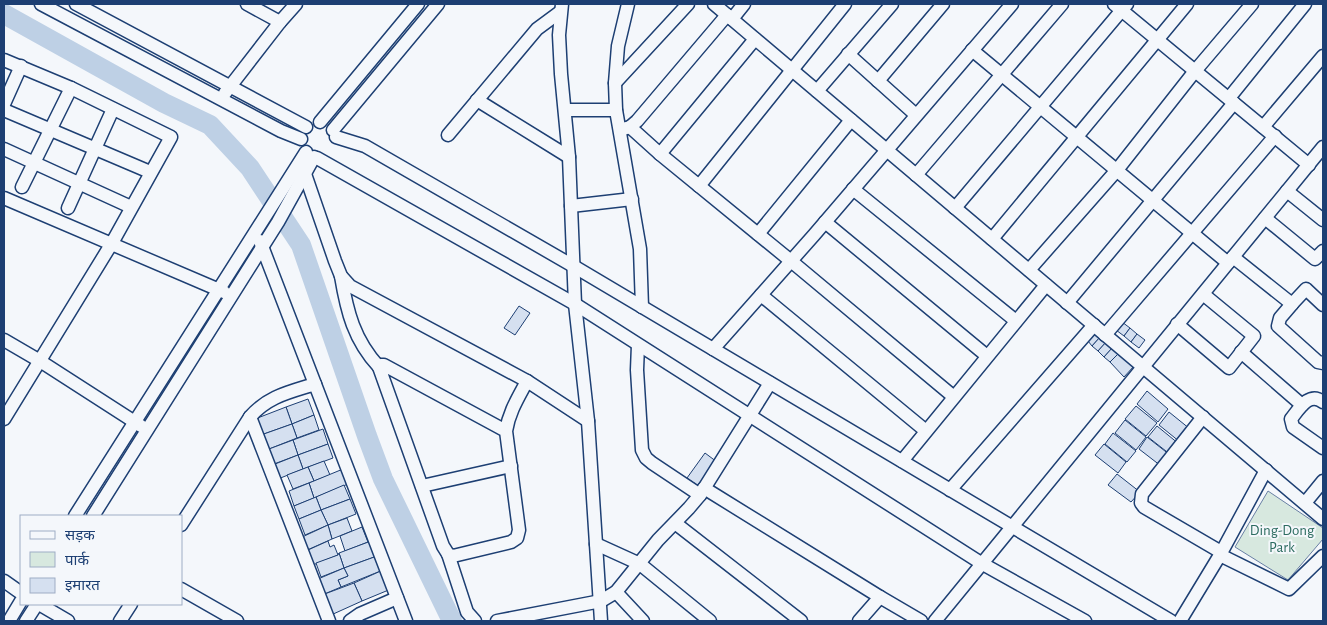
<svg xmlns="http://www.w3.org/2000/svg" width="1327" height="625" font-family="'Alegreya Sans','Noto Sans Devanagari',sans-serif">
<style>
.green{fill:#d7e8df;stroke:#687fa3}
.lines{fill:none;stroke-linecap:round;stroke-linejoin:round}
.river{stroke:#bed0e5;stroke-width:20}
.building{fill:#d5e0f0;stroke:#1d3f73}
.minor-casing{stroke:#1d3f73;stroke-width:15}
.minor{stroke:#f4f7fb;stroke-width:12}
.labels{text-anchor:middle;stroke-width:4;stroke-linejoin:round;paint-order:stroke}
.park-label{font-size:15px;fill:#2c6c60;stroke:#f4f7fb}
</style>
<rect width="100%" height="100%" fill="#f4f7fb"/>
<!-- green -->
<polygon class="green" points="1268,491 1323,528 1323,539 1288,580 1235,547"/>
<g class="lines">
<!-- river -->
<polyline class="river" points="4,14 164,103 210,125 250,168 301,245 367,436 383,479 452,621"/>
</g>
<!-- building -->
<g class="building">
<polygon points="519,306 530,313 515,335 504,328"/>
<polygon points="1122,322 1130,328 1124,336 1116,330"/>
<polygon points="1130,328 1137,334 1131,342 1124,336"/>
<polygon points="1097,332 1101,336 1092,346 1088,341"/>
<polygon points="1137,334 1145,340 1139,348 1131,342"/>
<polygon points="1101,336 1107,341 1098,351 1092,346"/>
<polygon points="1107,341 1113,347 1104,357 1098,351"/>
<polygon points="1113,347 1119,353 1110,362 1104,357"/>
<polygon points="1119,353 1134,366 1124,377 1110,362"/>
<polygon points="1147,391 1168,409 1158,422 1137,404"/>
<polygon points="308,399 314,415 292,424 286,407"/>
<polygon points="1136,406 1157,423 1146,436 1125,419"/>
<polygon points="286,407 292,424 261,435 255,419"/>
<polygon points="1169,412 1190,429 1180,442 1159,425"/>
<polygon points="314,415 319,430 297,438 292,424"/>
<polygon points="1125,420 1146,437 1136,450 1115,433"/>
<polygon points="292,424 297,438 269,449 261,435"/>
<polygon points="1157,426 1179,444 1171,455 1148,437"/>
<polygon points="323,429 328,444 298,455 293,440"/>
<polygon points="1113,433 1136,451 1127,462 1105,444"/>
<polygon points="1147,437 1170,455 1161,466 1139,449"/>
<polygon points="293,440 298,455 274,464 269,449"/>
<polygon points="328,444 333,458 303,469 298,455"/>
<polygon points="1104,444 1126,462 1118,473 1095,455"/>
<polygon points="705,453 717,462 700,487 687,478"/>
<polygon points="298,455 303,469 278,479 270,466"/>
<polygon points="324,461 330,475 314,481 308,467"/>
<polygon points="308,467 314,481 293,489 287,475"/>
<polygon points="343,469 348,484 314,498 309,483"/>
<polygon points="1117,474 1140,492 1131,502 1108,485"/>
<polygon points="309,483 314,498 294,506 289,491"/>
<polygon points="344,485 350,499 321,510 316,497"/>
<polygon points="316,497 321,510 299,519 294,506"/>
<polygon points="350,499 356,514 328,525 321,510"/>
<polygon points="321,510 328,525 305,535 299,519"/>
<polygon points="347,518 352,531 332,539 328,525"/>
<polygon points="328,525 332,539 305,551 300,538"/>
<polygon points="362,527 368,542 345,551 340,536"/>
<polygon points="328,541 330,547 334,545 338,555 313,565 308,550"/>
<polygon points="371,541 377,556 344,568 339,553"/>
<polygon points="339,553 344,568 321,577 316,563 338,555"/>
<polygon points="377,556 383,570 341,587 338,580 348,576 344,568"/>
<polygon points="344,568 348,576 338,580 341,587 322,595 318,579"/>
<polygon points="383,570 391,589 362,601 354,583"/>
<polygon points="354,583 362,601 331,615 322,595"/>
</g>
<g class="lines">
<defs>
<g id="minor">
<polyline points="41,4 281,131 301,139"/>
<polyline points="76,4 306,127"/>
<polyline points="562,4 559,35 561,74 569,157 575,304 588,421 601,621"/>
<polyline points="628,4 618,46 615,83 616,110 640,249 642,307"/>
<polyline points="714,4 1323,519"/>
<polyline points="1114,4 1309,165"/>
<polyline points="732,19 744,4"/>
<polyline points="280,22 296,4"/>
<polyline points="972,50 1228,263"/>
<polyline points="848,54 916,115"/>
<polyline points="4,60 71,88 171,137 112,243 4,419"/>
<polyline points="878,81 943,4"/>
<polyline points="615,83 688,4"/>
<polyline points="817,91 892,4"/>
<polyline points="225,93 280,22 247,4"/>
<polyline points="1229,98 1305,4"/>
<polyline points="477,100 569,157"/>
<polyline points="4,104 21,66"/>
<polyline points="4,110 150,172"/>
<polyline points="565,110 616,110"/>
<polyline points="320,122 418,4"/>
<polyline points="630,127 660,154 791,261 954,397"/>
<polyline points="1263,127 1323,56"/>
<polyline points="623,129 630,127 637,121 727,15"/>
<polyline points="333,130 438,4"/>
<polyline points="448,135 537,29 560,12"/>
<polyline points="336,137 365,146 575,267 1171,621"/>
<polyline points="4,149 131,207"/>
<polyline points="660,154 755,39"/>
<polyline points="317,158 575,304 981,563 1085,621"/>
<polyline points="305,174 335,261 341,276 350,286 527,381 588,421"/>
<polyline points="916,175 1062,4"/>
<polyline points="699,186 845,4"/>
<polyline points="22,187 71,88"/>
<polyline points="853,189 1016,321"/>
<polyline points="1287,191 1323,220"/>
<polyline points="4,198 224,292"/>
<polyline points="571,206 632,199"/>
<polyline points="68,208 113,109"/>
<polyline points="955,208 1127,4"/>
<polyline points="1265,218 1315,259 1323,251"/>
<polyline points="825,222 987,356"/>
<polyline points="758,234 851,120"/>
<polyline points="992,239 1187,4"/>
<polyline points="260,241 406,621"/>
<polyline points="1233,257 1292,304 1306,289 1323,305"/>
<polyline points="1029,270 1117,170 1195,71 1252,4"/>
<path d="M341 276C347 312 354 340 379 367"/>
<polyline points="761,295 926,431"/>
<polyline points="1067,303 1234,103"/>
<polyline points="1292,304 1280,318 1278,326 1318,362 1323,363"/>
<polyline points="1177,324 1229,368 1254,336 1203,294"/>
<polyline points="1105,335 1275,136"/>
<polyline points="4,340 40,361 141,426"/>
<polyline points="638,345 637,370 642,450 646,458 652,463 700,495"/>
<polyline points="713,349 814,235 1012,4"/>
<polyline points="1241,352 1302,405"/>
<path d="M1323 402C1309 391 1299 409 1291 419L1293 427 1323 448"/>
<polyline points="250,417 329,621"/>
<polyline points="1203,417 1142,494 1141,503 1144,507 1221,552"/>
<path d="M506 431 384 365H381L379 367 443 546 448 554 453 556 511 542 517 538 519 530 506 431C509 412 518 398 527 381"/>
<polyline points="902,461 1046,285"/>
<polyline points="422,486 511,466"/>
<polyline points="704,488 880,597 859,621"/>
<polyline points="950,490 1094,325"/>
<polyline points="1305,503 1323,481"/>
<polyline points="75,516 306,152"/>
<polyline points="93,516 278,222 314,157"/>
<polyline points="675,523 801,621"/>
<path d="M181 525 250 417C268 396 290 392 315 384"/>
<polyline points="596,544 640,564 710,621"/>
<polyline points="448,554 467,612 475,621"/>
<polyline points="1220,555 1289,589 1323,556"/>
<polyline points="4,581 21,593"/>
<polyline points="181,589 237,621"/>
<polyline points="616,592 643,621"/>
<polyline points="880,597 921,621"/>
<polyline points="39,604 68,621"/>
<polyline points="9,621 21,601"/>
<polyline points="26,621 37,604"/>
<polyline points="120,621 131,604"/>
<polyline points="350,621 360,614 397,598"/>
<polyline points="497,621 601,601 616,592 658,540 689,508 700,495 770,383"/>
<polyline points="935,621 1323,147"/>
<polyline points="1180,621 1220,555 1266,470"/>
</g>
</defs>
<!-- minor casing -->
<use href="#minor" class="minor-casing"/>
<!-- minor -->
<use href="#minor" class="minor"/>
</g>
<g class="labels">
<!-- park labels -->
<g class="park-label">
<text x="1282" y="535">Ding-Dong<tspan x="1282" dy="17">Park</tspan></text>
</g>
</g>
<!-- border -->
<rect width="1327" height="625" fill="none" stroke="#1d3f73" stroke-width="10"/>
<!-- legend -->
<rect x="20" y="515" width="162" height="90" fill="#f4f7fb" stroke="#9eadc5"/>
<rect x="30" y="531" width="25" height="8" fill="#f4f7fb" stroke="#9eadc5"/>
<text x="65" y="540" font-size="15" fill="#1d3f73">सड़क</text>
<rect x="30" y="552" width="25" height="15" fill="#d7e8df" stroke="#9eadc5"/>
<text x="65" y="565" font-size="15" fill="#1d3f73">पार्क</text>
<rect x="30" y="578" width="25" height="15" fill="#d5e0f0" stroke="#9eadc5"/>
<text x="65" y="590" font-size="15" fill="#1d3f73">इमारत</text>
</svg>
